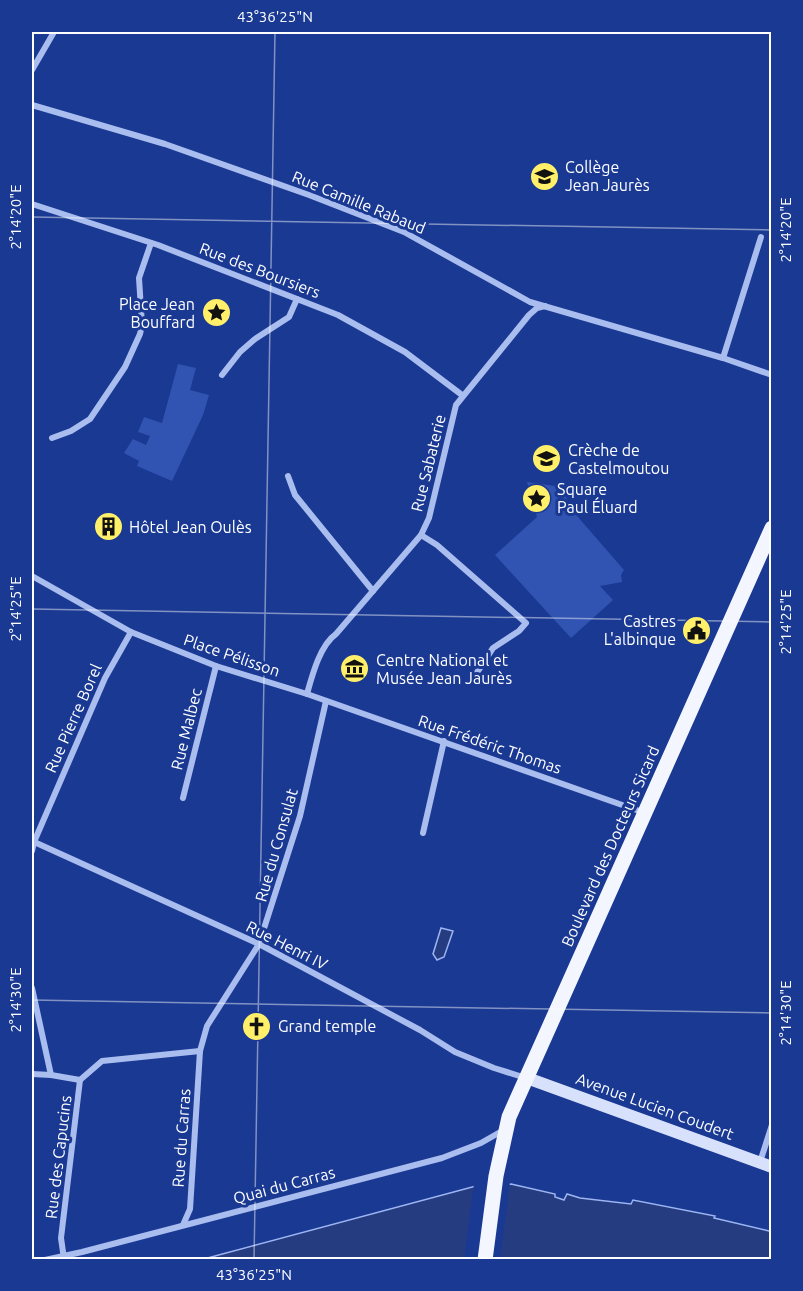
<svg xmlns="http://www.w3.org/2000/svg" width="803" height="1291" font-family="Ubuntu,sans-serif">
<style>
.park{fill:#3153b2}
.water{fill:#253c80;stroke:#9db5f1;stroke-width:1.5}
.pier{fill:#1a3993}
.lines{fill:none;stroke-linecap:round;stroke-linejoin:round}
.street{stroke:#aabdef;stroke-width:6}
.secondary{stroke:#d8e1fb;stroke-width:12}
.primary{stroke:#f3f5ff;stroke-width:15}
.ticks{fill:none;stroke:#fff;stroke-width:1.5;stroke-opacity:0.45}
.labels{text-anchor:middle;stroke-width:6;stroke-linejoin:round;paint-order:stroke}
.poi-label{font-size:16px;fill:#fff;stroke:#1a3993;text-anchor:start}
.street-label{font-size:16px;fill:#fff;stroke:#1a3993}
.neatline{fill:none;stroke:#fff;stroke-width:2}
.ticks-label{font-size:15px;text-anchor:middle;fill:#fff}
</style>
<rect width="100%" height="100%" fill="#1a3993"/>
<!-- park -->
<g class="park">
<polygon points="178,364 196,368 190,390 209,395 203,415 172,481 137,466 139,461 124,453 133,439 146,445 150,436 138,432 144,417 162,423"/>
<polygon points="527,482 562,487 571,509 624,570 621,575 622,582 600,586 613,600 571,638 495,555 537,517"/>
</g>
<!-- water -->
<g class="water">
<polygon points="441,928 453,931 444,957 437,960 433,954"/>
<polygon points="511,1184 555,1194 555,1197 564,1200 567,1194 580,1198 631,1204 633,1200 715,1216 714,1218 769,1231 772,1233 771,1260 200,1260 476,1186"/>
</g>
<!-- pier -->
<polygon class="pier" points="510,1182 500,1260 464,1259 474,1184"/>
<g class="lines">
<!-- street -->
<g class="street">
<polyline points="32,70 54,32"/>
<polyline points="32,105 165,144 309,195 404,232 530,302 723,358 772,375"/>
<polyline points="32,204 158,245 338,315 405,352 462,395"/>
<polyline points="723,358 761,237"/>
<polyline points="222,375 240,352 255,339 289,317 297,299"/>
<polyline points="52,438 71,431 90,419 125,367 140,334 142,325 139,278 151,243"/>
<polyline points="288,476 295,495 373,591"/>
<polyline points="421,535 437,545 526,623 519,631 493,648 476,674"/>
<polyline points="32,576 131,632 216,666 307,694 645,813"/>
<path d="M307 694C312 676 320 645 336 634L421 535 429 518 456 405 529 315 537 308 545 306"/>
<polyline points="183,798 216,666"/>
<polyline points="423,833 444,741"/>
<polyline points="32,841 259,944 420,1030 455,1052 494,1068 526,1078"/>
<polyline points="32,851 34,842 105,678 131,632"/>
<polyline points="32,988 51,1075"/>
<polyline points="32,1074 51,1075 80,1080"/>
<polyline points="760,1162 772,1125"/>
<polyline points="183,1225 190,1209 200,1051 207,1026 259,944 300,816 326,701"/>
<polyline points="64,1259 61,1238 80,1080 102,1061 200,1051"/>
<polyline points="45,1260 82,1252 442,1158 481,1143 502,1131"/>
</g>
<!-- secondary -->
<polyline class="secondary" points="527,1078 772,1167"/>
<!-- primary -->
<polyline class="primary" points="485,1260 496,1176 509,1117 772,528"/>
</g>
<!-- ticks -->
<path class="ticks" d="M32 217 772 230M32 609 772 622M32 1000 772 1013M254 1260 275 32"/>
<!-- icons -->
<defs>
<symbol id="school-disc" viewBox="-11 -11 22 22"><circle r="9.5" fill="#ffef69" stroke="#1a3993"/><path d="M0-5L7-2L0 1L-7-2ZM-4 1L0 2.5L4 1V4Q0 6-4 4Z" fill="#111"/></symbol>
<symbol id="sight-disc" viewBox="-11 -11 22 22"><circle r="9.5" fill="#ffef69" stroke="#1a3993"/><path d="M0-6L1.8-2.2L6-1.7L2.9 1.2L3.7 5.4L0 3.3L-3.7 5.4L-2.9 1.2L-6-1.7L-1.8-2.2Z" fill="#111"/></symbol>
<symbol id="building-disc" viewBox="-11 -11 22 22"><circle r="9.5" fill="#ffef69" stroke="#1a3993"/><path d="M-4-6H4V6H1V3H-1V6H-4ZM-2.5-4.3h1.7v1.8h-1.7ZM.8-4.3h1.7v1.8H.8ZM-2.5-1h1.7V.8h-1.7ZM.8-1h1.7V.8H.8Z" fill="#111"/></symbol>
<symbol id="civic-disc" viewBox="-11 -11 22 22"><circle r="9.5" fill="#ffef69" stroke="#1a3993"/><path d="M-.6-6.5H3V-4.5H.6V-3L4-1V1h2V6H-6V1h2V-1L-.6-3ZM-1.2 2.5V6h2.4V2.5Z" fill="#111"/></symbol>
<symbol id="museum-disc" viewBox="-11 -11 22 22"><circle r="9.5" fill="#ffef69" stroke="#1a3993"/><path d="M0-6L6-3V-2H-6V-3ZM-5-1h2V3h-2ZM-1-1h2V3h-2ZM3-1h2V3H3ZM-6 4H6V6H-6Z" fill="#111"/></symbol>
<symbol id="church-disc" viewBox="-11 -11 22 22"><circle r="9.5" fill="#ffef69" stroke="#1a3993"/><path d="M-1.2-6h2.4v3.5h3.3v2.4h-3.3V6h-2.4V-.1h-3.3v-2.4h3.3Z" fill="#111"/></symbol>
</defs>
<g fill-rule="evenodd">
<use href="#school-disc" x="528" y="160" width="33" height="33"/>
<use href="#sight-disc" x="200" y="296" width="33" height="33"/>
<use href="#school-disc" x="530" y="442" width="33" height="33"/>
<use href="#sight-disc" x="520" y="482" width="33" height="33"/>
<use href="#building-disc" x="92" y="510" width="33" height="33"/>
<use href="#civic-disc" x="680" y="614" width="33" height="33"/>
<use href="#museum-disc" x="338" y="652" width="33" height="33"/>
<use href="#church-disc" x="240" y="1010" width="33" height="33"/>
</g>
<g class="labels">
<!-- poi labels -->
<g class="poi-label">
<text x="565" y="173">Collège<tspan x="565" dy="18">Jean Jaurès</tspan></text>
<text x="195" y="310" text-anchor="end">Place Jean<tspan x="195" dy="18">Bouffard</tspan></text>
<text x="568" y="456">Crèche de<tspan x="568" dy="18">Castelmoutou</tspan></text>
<text x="557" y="495">Square<tspan x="557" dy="18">Paul Éluard</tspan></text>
<text x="129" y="533">Hôtel Jean Oulès</text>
<text x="676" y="627" text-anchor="end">Castres<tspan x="676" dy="18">L'albinque</tspan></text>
<text x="376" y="666">Centre National et<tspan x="376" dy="18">Musée Jean Jaurès</tspan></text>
<text x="278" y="1032">Grand temple</text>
</g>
<!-- street labels -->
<g class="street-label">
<text transform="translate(359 202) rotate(22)" y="6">Rue Camille Rabaud</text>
<text transform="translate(260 270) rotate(21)" y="6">Rue des Boursiers</text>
<text transform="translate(428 463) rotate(-76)" y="6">Rue Sabaterie</text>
<text transform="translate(232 655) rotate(19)" y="6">Place Pélisson</text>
<text transform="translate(73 718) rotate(-66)" y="6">Rue Pierre Borel</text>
<text transform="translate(186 729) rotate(-76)" y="6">Rue Malbec</text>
<text transform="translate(490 744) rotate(19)" y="6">Rue Frédéric Thomas</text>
<text transform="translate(276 845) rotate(-74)" y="6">Rue du Consulat</text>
<text transform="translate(610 846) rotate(-66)" y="6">Boulevard des Docteurs Sicard</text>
<text transform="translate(287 945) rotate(27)" y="6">Rue Henri IV</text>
<text transform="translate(655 1106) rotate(20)" y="6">Avenue Lucien Coudert</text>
<text transform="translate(181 1138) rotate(-86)" y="6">Rue du Carras</text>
<text transform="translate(58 1157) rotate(-83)" y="6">Rue des Capucins</text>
<text transform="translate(284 1185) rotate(-15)" y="6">Quai du Carras</text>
</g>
</g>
<!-- border -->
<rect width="803" height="1291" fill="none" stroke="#1a3993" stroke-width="66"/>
<rect x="33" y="33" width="737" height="1225" class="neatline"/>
<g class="ticks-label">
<text x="275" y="22">43°36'25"N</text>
<text transform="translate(16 217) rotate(-90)" y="5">2°14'20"E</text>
<text transform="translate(786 230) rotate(-90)" y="5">2°14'20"E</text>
<text transform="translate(16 609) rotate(-90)" y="5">2°14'25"E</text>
<text transform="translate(786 622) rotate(-90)" y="5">2°14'25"E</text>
<text transform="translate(16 1000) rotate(-90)" y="5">2°14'30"E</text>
<text transform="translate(786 1013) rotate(-90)" y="5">2°14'30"E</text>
<text x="254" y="1280">43°36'25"N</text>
</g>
</svg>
